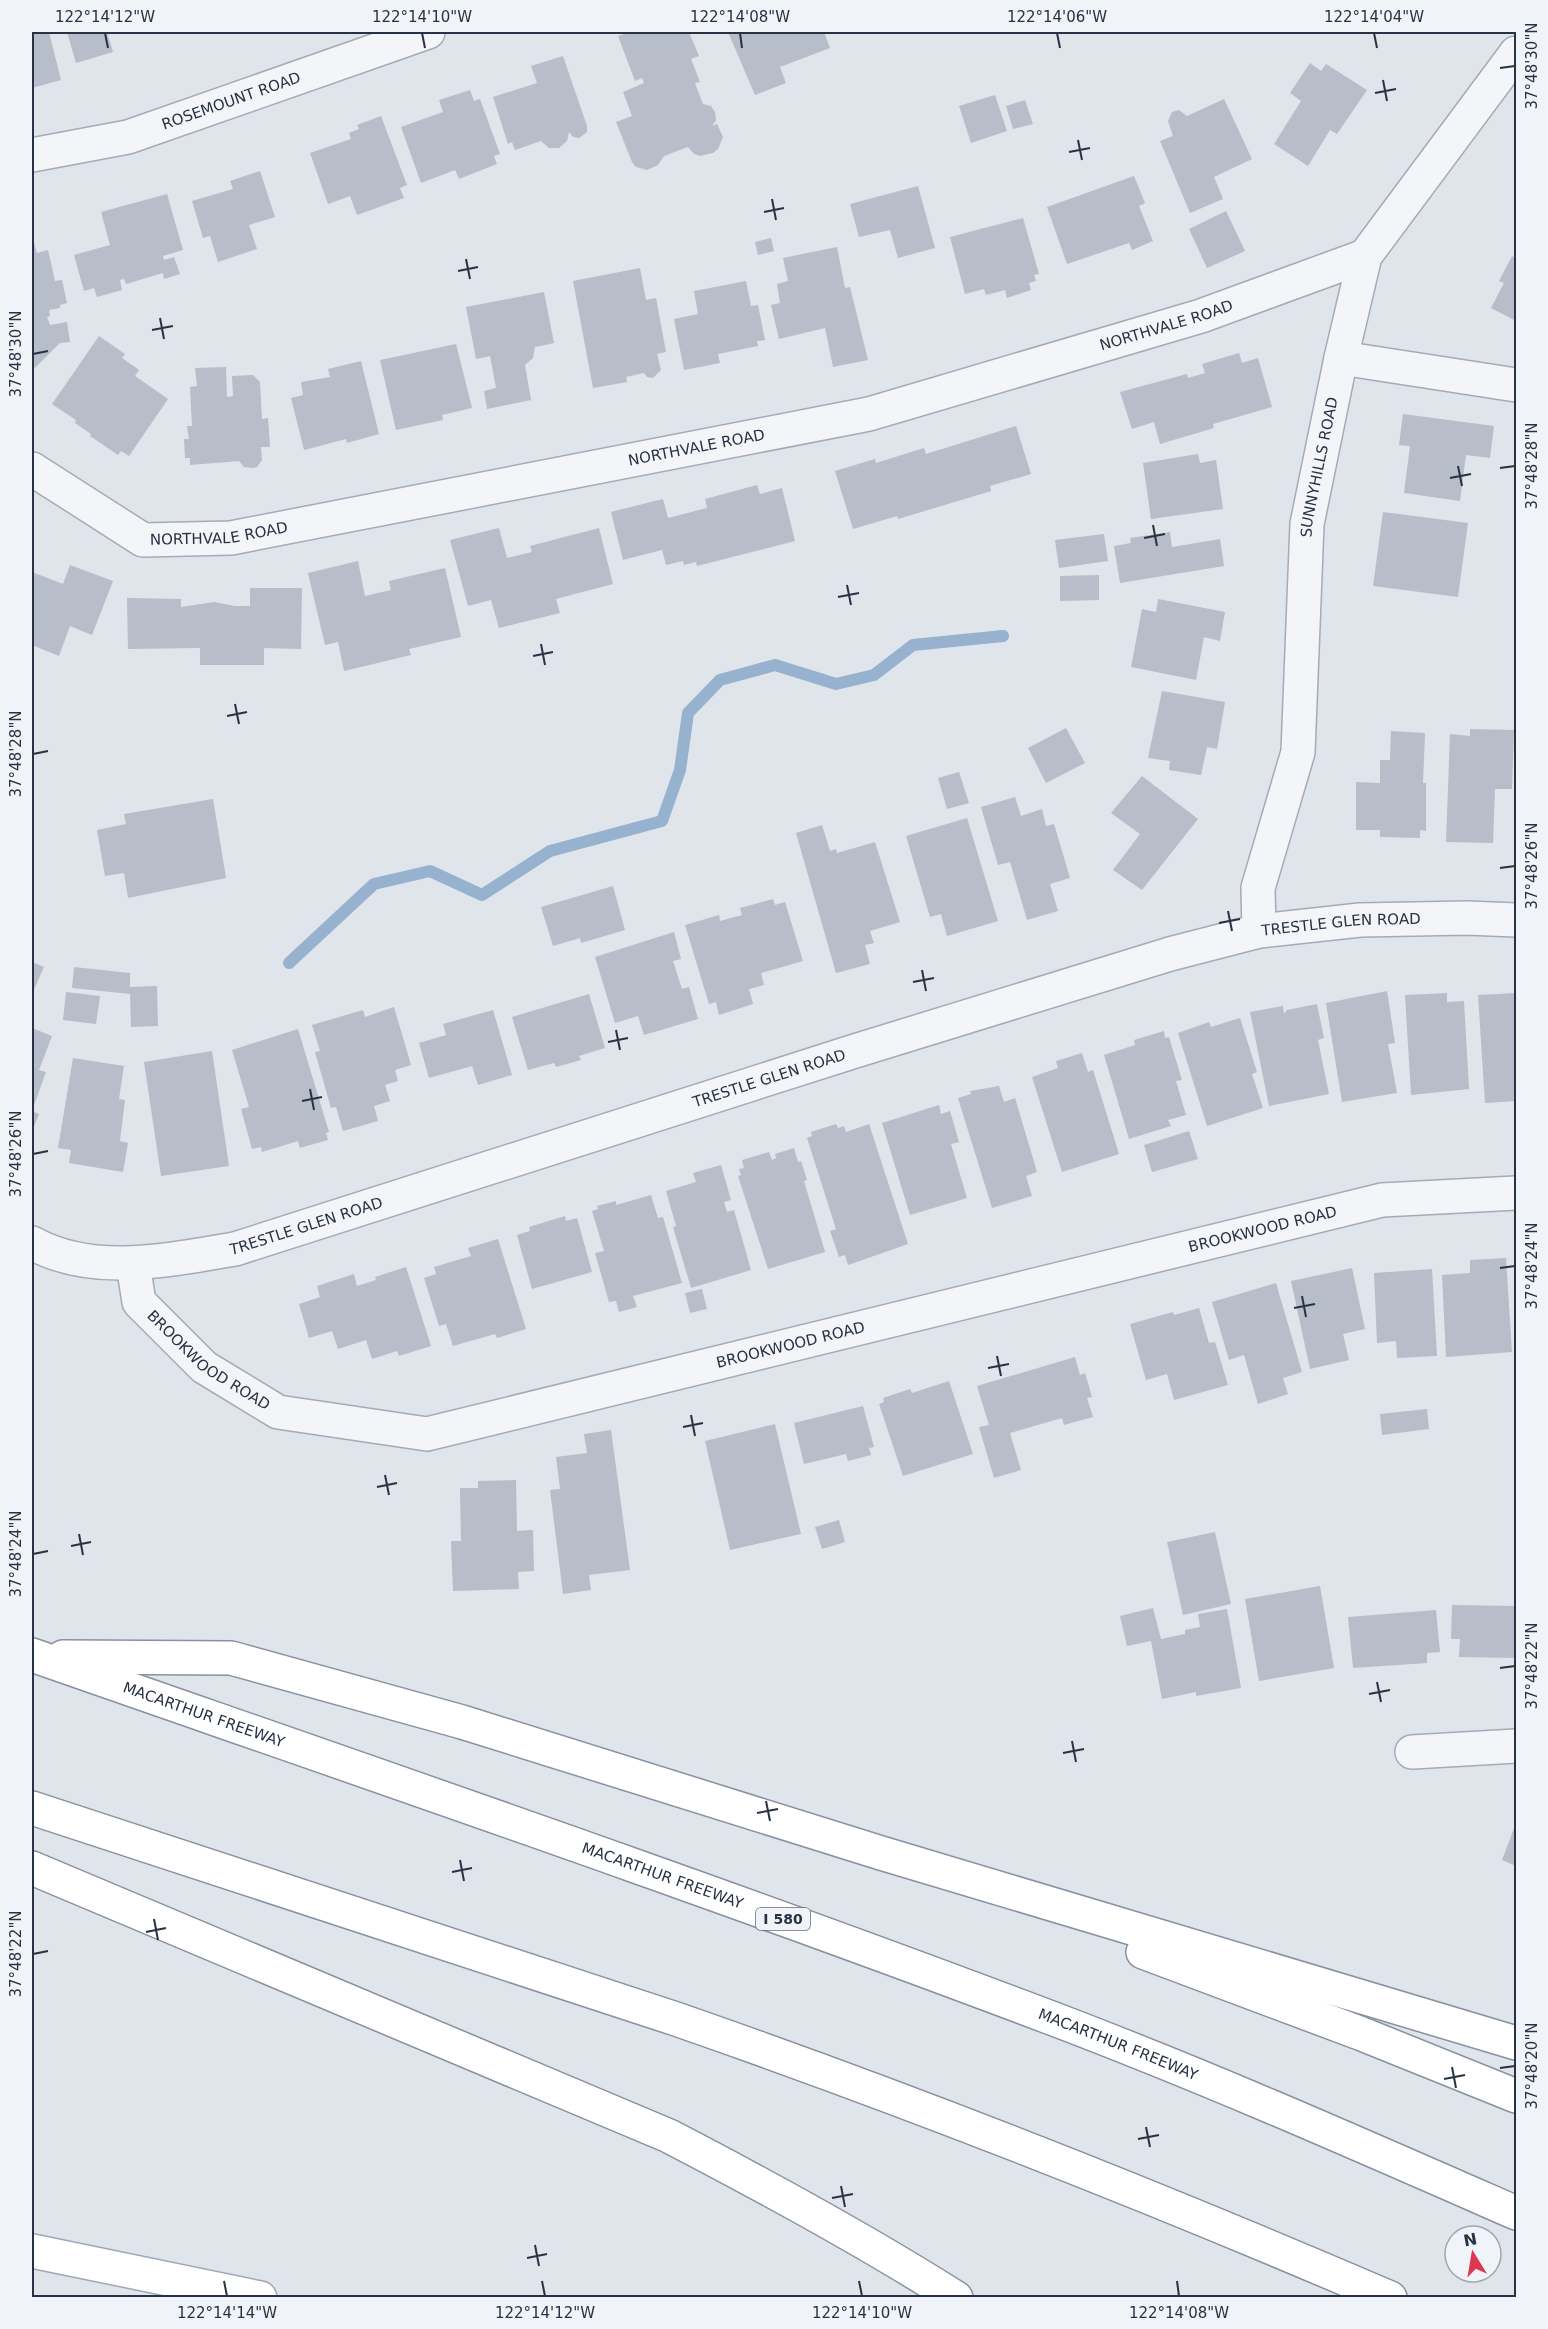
<svg xmlns="http://www.w3.org/2000/svg" width="1548" height="2329" font-family="'DejaVu Sans',sans-serif">
<style>
.lines{fill:none;stroke-linecap:round;stroke-linejoin:round}
.stream{stroke:#97b2cf;stroke-width:12}
.building{fill:#b7bdc9}
.minor-casing{stroke:#a5abb6;stroke-width:36}
.major-casing{stroke:#9ea8b8;stroke-width:36}
.highway-casing{stroke:#8691a3;stroke-width:36}
.minor{stroke:#f3f5f8;stroke-width:33}
.major{stroke:#fff;stroke-width:33}
.highway{stroke:#fff;stroke-width:33}
.ticks{fill:none;stroke:#273244;stroke-width:2}
.labels{text-anchor:middle;stroke-width:4.5;stroke-linejoin:round;paint-order:stroke}
.shield{fill:#f0f3f8;stroke:#636c7a;stroke-width:1.5}
.shield-label{font-size:14px;font-weight:bold;fill:#273244}
.street-label{font-size:15px;fill:#273244;stroke:#f0f3f8}
.neatline{fill:none;stroke:#273244;stroke-width:2}
.ticks-label{font-size:15px;text-anchor:middle;fill:#273244}
</style>
<rect width="100%" height="100%" fill="#e0e4eb"/>
<g class="lines">
<!-- stream -->
<polyline class="stream" points="289,963 374,884 430,871 482,895 550,851 662,821 680,770 688,713 720,680 775,665 836,684 874,675 913,645 1003,636"/>
</g>
<!-- building -->
<g class="building">
<polygon points="32,32 49,32 61,80 32,88"/>
<polygon points="67,32 107,32 113,52 76,63"/>
<polygon points="630,32 689,32 699,56 691,59 700,82 695,83 703,104 711,106 715,112 716,120 712,126 717,124 723,137 718,149 713,153 700,156 694,154 688,147 664,156 658,165 647,170 636,167 632,162 616,122 632,116 623,92 644,83 642,78 635,81 618,36"/>
<polygon points="728,32 824,32 830,48 780,67 786,83 755,95"/>
<polygon points="563,56 587,126 587,132 579,138 573,137 569,132 567,141 559,148 549,148 541,141 515,150 512,142 508,144 493,97 537,83 531,66"/>
<polygon points="1310,63 1321,71 1326,64 1367,90 1337,134 1330,130 1308,166 1274,144 1301,101 1290,93"/>
<polygon points="470,90 474,101 480,99 500,154 494,156 497,164 459,179 455,170 421,183 401,127 443,112 439,100"/>
<polygon points="995,95 1007,131 971,143 959,106"/>
<polygon points="1224,99 1252,159 1214,177 1223,199 1190,213 1160,141 1173,136 1168,121 1172,112 1179,110 1187,116"/>
<polygon points="1025,100 1033,124 1013,129 1006,106"/>
<polygon points="381,116 407,185 400,188 404,198 357,215 350,196 328,204 310,153 351,139 349,133 359,129 357,125"/>
<polygon points="260,171 275,217 249,225 257,249 218,262 210,236 203,238 192,201 233,189 230,181"/>
<polygon points="1134,176 1145,203 1139,206 1153,241 1132,250 1129,243 1067,264 1047,207"/>
<polygon points="918,186 935,248 898,258 890,230 859,237 850,204"/>
<polygon points="167,194 183,250 163,256 164,260 174,257 180,274 164,279 163,273 126,284 124,279 120,280 122,290 97,297 94,288 84,291 74,255 110,245 101,212"/>
<polygon points="1226,211 1245,251 1207,268 1189,229"/>
<polygon points="1023,218 1039,274 1034,275 1036,281 1029,283 1031,290 1007,298 1005,290 986,295 984,289 965,294 950,237"/>
<polygon points="32,236 37,253 48,250 55,281 62,280 67,303 60,305 60,308 49,310 50,316 47,317 50,325 67,322 70,342 60,343 35,368 32,365"/>
<polygon points="771,238 774,251 758,255 755,242"/>
<polygon points="837,247 845,288 850,287 868,360 833,367 825,328 779,339 771,305 780,303 777,284 788,281 783,258"/>
<polygon points="1512,256 1516,258 1516,321 1491,308 1504,283 1499,281"/>
<polygon points="640,268 646,300 656,298 666,352 657,354 661,370 653,378 647,377 644,373 626,377 627,382 593,388 573,281"/>
<polygon points="746,281 751,306 758,305 765,340 757,341 758,346 718,354 720,363 684,370 674,319 698,314 694,291"/>
<polygon points="544,292 554,343 535,347 533,358 525,365 531,400 487,409 484,391 496,388 490,356 476,359 466,307"/>
<polygon points="99,336 125,354 122,358 139,370 135,376 168,399 129,456 121,451 118,455 90,436 91,434 75,423 76,420 52,404"/>
<polygon points="456,344 472,408 442,415 443,420 396,430 380,360"/>
<polygon points="1239,353 1242,363 1258,358 1272,407 1213,424 1214,428 1160,444 1154,422 1132,429 1120,392 1187,374 1188,378 1205,373 1202,364"/>
<polygon points="361,361 379,434 347,443 346,439 304,450 291,398 303,395 301,382 330,377 328,369"/>
<polygon points="226,367 227,397 233,396 232,376 253,375 260,382 262,419 268,418 270,447 261,447 262,460 257,467 253,468 244,467 239,461 190,465 190,458 185,458 184,439 189,439 187,426 192,426 190,387 197,386 195,368"/>
<polygon points="1403,414 1494,426 1490,458 1466,455 1460,501 1404,493 1410,446 1399,445"/>
<polygon points="1016,426 1031,474 990,486 991,491 898,519 897,516 853,529 835,471 875,459 876,463 924,448 926,454"/>
<polygon points="1198,454 1200,463 1216,460 1223,509 1151,519 1143,463"/>
<polygon points="757,485 760,494 782,488 795,541 697,566 696,562 684,565 683,561 666,565 662,550 623,560 611,512 663,499 668,518 707,508 705,499"/>
<polygon points="1383,512 1468,523 1458,597 1373,586"/>
<polygon points="499,528 507,558 532,552 530,546 599,528 613,584 556,599 560,613 499,628 491,600 468,606 450,540"/>
<polygon points="1170,532 1172,547 1220,539 1224,566 1120,583 1114,546 1131,543 1130,538"/>
<polygon points="1104,534 1108,561 1059,568 1055,540"/>
<polygon points="358,561 365,596 391,590 389,581 445,568 461,637 409,649 411,655 344,671 338,642 325,645 308,573"/>
<polygon points="70,565 113,581 92,635 70,626 59,656 32,645 32,572 63,584"/>
<polygon points="1099,575 1099,600 1060,601 1060,576"/>
<polygon points="250,588 302,588 301,649 264,648 264,665 200,665 200,648 128,649 127,598 181,599 181,607 214,602 235,606 250,606"/>
<polygon points="1158,599 1225,612 1220,641 1204,637 1196,680 1131,667 1142,609 1156,612"/>
<polygon points="1162,691 1225,702 1217,749 1207,747 1201,775 1169,770 1170,761 1148,758"/>
<polygon points="1066,728 1085,763 1046,783 1028,748"/>
<polygon points="1470,729 1514,730 1512,789 1495,789 1493,843 1446,842 1450,734 1470,736"/>
<polygon points="1391,731 1425,733 1423,783 1426,783 1426,831 1420,830 1420,838 1380,837 1380,830 1356,830 1356,782 1380,783 1380,760 1390,760"/>
<polygon points="959,772 969,803 947,809 938,778"/>
<polygon points="1142,776 1198,819 1142,890 1113,870 1140,834 1111,813"/>
<polygon points="1015,797 1021,816 1042,809 1046,826 1054,824 1070,878 1050,884 1058,911 1027,920 1010,862 998,865 981,807"/>
<polygon points="213,799 226,878 128,898 124,873 105,876 97,830 126,824 124,814"/>
<polygon points="967,818 998,921 947,936 941,914 930,917 906,836"/>
<polygon points="822,825 830,851 836,849 837,853 875,842 900,922 870,931 874,943 865,945 870,964 836,973 796,833"/>
<polygon points="613,886 625,930 581,943 580,938 553,946 541,907"/>
<polygon points="773,899 775,905 785,902 803,961 761,973 764,985 749,989 753,1004 719,1015 716,1002 709,1004 685,925 719,915 720,921 742,915 740,908"/>
<polygon points="674,932 681,959 673,961 682,989 689,987 698,1019 644,1035 638,1016 615,1023 595,957"/>
<polygon points="32,962 44,967 32,994"/>
<polygon points="74,967 130,973 130,987 157,986 158,1026 131,1027 130,994 72,988"/>
<polygon points="1387,991 1395,1043 1388,1044 1397,1093 1342,1102 1326,1003"/>
<polygon points="66,992 100,996 96,1024 63,1020"/>
<polygon points="1447,993 1447,1002 1464,1001 1469,1089 1411,1095 1405,995"/>
<polygon points="1516,993 1516,1101 1485,1103 1478,995"/>
<polygon points="589,994 605,1048 579,1056 581,1060 556,1067 554,1063 528,1070 512,1017"/>
<polygon points="1317,1004 1324,1038 1318,1040 1329,1094 1269,1106 1250,1012 1283,1006 1284,1014 1287,1010"/>
<polygon points="394,1007 411,1065 395,1070 398,1081 385,1085 390,1101 374,1106 378,1121 343,1131 336,1107 331,1108 315,1052 320,1051 312,1025 363,1010 365,1017"/>
<polygon points="493,1010 512,1075 478,1085 472,1066 429,1078 419,1043 446,1035 443,1024"/>
<polygon points="1240,1018 1257,1072 1252,1074 1263,1108 1207,1126 1178,1033 1209,1022 1211,1027"/>
<polygon points="32,1028 52,1036 39,1070 46,1072 32,1111 39,1114 32,1132"/>
<polygon points="298,1029 329,1132 326,1133 328,1140 300,1148 298,1141 262,1152 261,1147 252,1149 241,1109 249,1107 232,1050"/>
<polygon points="1164,1031 1165,1038 1169,1037 1182,1080 1176,1081 1186,1115 1168,1120 1171,1126 1129,1139 1104,1055 1135,1045 1134,1040"/>
<polygon points="212,1051 229,1166 161,1176 144,1062"/>
<polygon points="1082,1053 1088,1072 1093,1070 1119,1154 1062,1172 1032,1077 1058,1068 1056,1061"/>
<polygon points="73,1058 124,1066 119,1099 125,1100 120,1141 128,1143 123,1172 69,1163 71,1150 58,1148"/>
<polygon points="999,1086 1004,1102 1015,1098 1037,1172 1026,1176 1032,1196 992,1208 958,1098 971,1094 970,1091"/>
<polygon points="939,1105 941,1114 950,1111 959,1142 951,1144 967,1198 910,1215 882,1123"/>
<polygon points="836,1124 838,1128 844,1126 846,1132 869,1124 908,1244 848,1265 845,1255 839,1257 830,1231 836,1229 807,1138 812,1136 811,1132"/>
<polygon points="1189,1131 1198,1159 1152,1172 1144,1145"/>
<polygon points="794,1148 798,1162 801,1161 807,1180 804,1181 825,1252 768,1269 738,1176 741,1175 739,1169 744,1168 742,1160 769,1152 772,1160 776,1158 775,1154"/>
<polygon points="721,1165 731,1200 724,1202 727,1212 734,1210 751,1270 691,1288 673,1227 676,1226 666,1191 696,1182 693,1173"/>
<polygon points="651,1195 658,1218 663,1217 682,1283 633,1296 637,1307 619,1312 616,1301 609,1302 595,1253 604,1251 592,1211 598,1209 597,1206 616,1201 616,1205"/>
<polygon points="565,1216 566,1221 577,1218 592,1272 532,1289 517,1235 530,1231 529,1227"/>
<polygon points="498,1239 526,1329 497,1338 495,1334 453,1346 446,1324 439,1326 424,1278 436,1274 434,1267 471,1256 468,1248"/>
<polygon points="1506,1258 1512,1352 1446,1357 1442,1275 1470,1273 1470,1260"/>
<polygon points="406,1267 431,1346 399,1356 397,1351 372,1359 366,1340 338,1349 332,1331 309,1338 299,1304 320,1297 317,1286 354,1274 357,1286 376,1280 375,1277"/>
<polygon points="1352,1268 1365,1329 1343,1334 1349,1360 1310,1369 1291,1281"/>
<polygon points="1432,1269 1437,1356 1397,1358 1396,1341 1377,1343 1374,1273"/>
<polygon points="1276,1283 1302,1372 1283,1378 1288,1394 1258,1404 1244,1355 1229,1360 1212,1302"/>
<polygon points="702,1289 707,1309 690,1313 685,1293"/>
<polygon points="1199,1308 1209,1343 1215,1342 1228,1385 1174,1400 1167,1374 1146,1380 1130,1324 1173,1312 1174,1315"/>
<polygon points="1075,1357 1080,1375 1085,1373 1092,1397 1087,1398 1093,1417 1064,1425 1062,1418 1010,1433 1021,1470 994,1478 979,1427 989,1425 977,1386"/>
<polygon points="949,1381 973,1454 903,1476 879,1404 884,1402 883,1398 910,1389 912,1393"/>
<polygon points="863,1406 874,1447 869,1448 871,1455 848,1461 846,1454 804,1464 794,1423"/>
<polygon points="1427,1409 1429,1429 1382,1435 1380,1414"/>
<polygon points="775,1424 801,1534 730,1550 705,1441"/>
<polygon points="611,1430 630,1570 589,1575 591,1590 563,1594 550,1490 560,1489 556,1457 587,1453 584,1434"/>
<polygon points="516,1480 517,1531 533,1530 534,1571 518,1572 519,1589 453,1591 451,1541 461,1541 460,1488 478,1488 478,1481"/>
<polygon points="839,1520 845,1542 822,1549 815,1527"/>
<polygon points="1215,1532 1231,1604 1183,1615 1167,1542"/>
<polygon points="1320,1586 1334,1668 1259,1681 1245,1599"/>
<polygon points="1452,1605 1516,1606 1516,1658 1459,1657 1460,1639 1451,1639"/>
<polygon points="1153,1608 1161,1639 1185,1634 1185,1630 1200,1627 1198,1614 1227,1609 1241,1688 1196,1696 1196,1692 1162,1699 1151,1641 1127,1646 1120,1616"/>
<polygon points="1436,1610 1440,1652 1427,1653 1427,1663 1353,1668 1348,1617"/>
<polygon points="1516,1823 1516,1866 1502,1860"/>
</g>
<g class="lines">
<defs>
<g id="minor">
<path id="s1" d="M32 155 128 137 428 32"/>
<polyline points="1341,358 1516,385"/>
<path id="s2" d="M32 469 143 540 231 538 869 414 1201 316 1365 256"/>
<path id="s3" d="M1259 931 1258 888 1298 752 1307 524 1341 358 1365 256 1516 53"/>
<path id="s4" d="M32 1243C94 1277 168 1260 235 1249L855 1051 1170 954 1259 931 1360 920 1467 918 1516 920"/>
<path id="s5" d="M133 1264 139 1302 204 1367 278 1412 427 1434 1382 1200 1516 1193"/>
<polyline points="1412,1752 1516,1746"/>
</g>
<polyline id="major" points="32,2251 260,2298"/>
<g id="highway">
<path id="s6" d="M32 1655C370 1773 710 1889 1046 2016 1205 2076 1361 2145 1516 2213"/>
<polyline points="63,1657 231,1658 462,1722 881,1853 1516,2043"/>
<path d="M32 1808 676 2019C918 2103 1155 2197 1390 2298"/>
<path d="M32 1868 669 2136C767 2187 863 2239 956 2298"/>
<polyline points="1143,1952 1362,2034 1516,2096"/>
</g>
</defs>
<!-- minor casing -->
<use href="#minor" class="minor-casing"/>
<!-- major casing -->
<use href="#major" class="major-casing"/>
<!-- highway casing -->
<use href="#highway" class="highway-casing"/>
<!-- minor -->
<use href="#minor" class="minor"/>
<!-- major -->
<use href="#major" class="major"/>
<!-- highway -->
<use href="#highway" class="highway"/>
</g>
<!-- ticks -->
<path class="ticks" d="M105 33 108 48M422 33 425 48M740 33 742 48M1057 33 1060 48M1374 33 1377 48M1500 68 1515 66M1383 80 1387 101M1375 93 1396 89M1078 140 1082 160M1069 152 1090 148M772 199 776 220M764 212 784 208M466 259 470 279M458 271 478 267M160 318 164 339M152 330 173 326M33 354 48 351M1458 466 1462 486M1500 468 1515 466M1450 478 1471 474M1153 525 1157 546M1144 538 1165 534M847 585 851 605M838 597 859 593M541 644 545 665M533 656 553 652M235 704 239 724M227 716 247 712M33 754 48 751M1500 868 1515 866M1228 911 1232 931M1219 923 1240 919M922 970 926 991M913 982 934 978M616 1030 620 1050M608 1042 628 1038M310 1089 314 1110M302 1101 322 1097M33 1154 48 1151M1500 1268 1515 1266M1302 1296 1306 1317M1294 1308 1315 1304M997 1356 1001 1376M988 1368 1009 1364M691 1415 695 1436M683 1427 703 1423M385 1475 389 1495M377 1487 397 1483M79 1534 83 1555M71 1546 91 1542M33 1554 48 1551M1500 1668 1515 1666M1377 1682 1381 1702M1369 1694 1390 1690M1072 1741 1076 1762M1063 1753 1084 1749M766 1801 770 1821M757 1813 778 1809M460 1860 464 1881M452 1872 472 1868M154 1919 158 1940M146 1932 166 1928M33 1954 48 1951M1452 2067 1456 2088M1500 2068 1515 2066M1444 2079 1465 2075M1146 2127 1150 2147M1138 2139 1159 2135M841 2186 845 2207M832 2198 853 2194M535 2245 539 2266M527 2258 547 2254M224 2281 227 2296M542 2281 545 2296M859 2281 862 2296M1177 2281 1179 2296"/>
<g class="labels">
<!-- shield labels -->
<rect class="shield" x="756" y="1908" width="54" height="22" rx="4.5"/>
<g class="shield-label">
<text x="783" y="1924">I 580</text>
</g>
<!-- street labels -->
<g class="street-label">
<text dy="5" stroke="none"><textPath href="#s1" startOffset="207">ROSEMOUNT ROAD</textPath></text>
<text dy="5" stroke="none"><textPath href="#s2" startOffset="1180">NORTHVALE ROAD</textPath></text>
<text dy="5" stroke="none"><textPath href="#s2" startOffset="694">NORTHVALE ROAD</textPath></text>
<text dy="5" stroke="none"><textPath href="#s3" startOffset="471">SUNNYHILLS ROAD</textPath></text>
<text dy="5" stroke="none"><textPath href="#s2" startOffset="208">NORTHVALE ROAD</textPath></text>
<text dy="5" stroke="none"><textPath href="#s4" startOffset="1362">TRESTLE GLEN ROAD</textPath></text>
<text dy="5" stroke="none"><textPath href="#s4" startOffset="768">TRESTLE GLEN ROAD</textPath></text>
<text dy="5" stroke="none"><textPath href="#s4" startOffset="282">TRESTLE GLEN ROAD</textPath></text>
<text dy="5" stroke="none"><textPath href="#s5" startOffset="1228">BROOKWOOD ROAD</textPath></text>
<text dy="5" stroke="none"><textPath href="#s5" startOffset="742">BROOKWOOD ROAD</textPath></text>
<text dy="5" stroke="none"><textPath href="#s5" startOffset="130">BROOKWOOD ROAD</textPath></text>
<text dy="5" stroke="none"><textPath href="#s6" startOffset="182">MACARTHUR FREEWAY</textPath></text>
<text dy="5" stroke="none"><textPath href="#s6" startOffset="668">MACARTHUR FREEWAY</textPath></text>
<text dy="5" stroke="none"><textPath href="#s6" startOffset="1154">MACARTHUR FREEWAY</textPath></text>
</g>
</g>
<!-- border -->
<rect width="1548" height="2329" fill="none" stroke="#f0f3f8" stroke-width="66"/>
<!-- north arrow -->
<g transform="translate(1473 2254) rotate(349)"><circle r="28" fill="#f0f3f8" stroke="#a0a6b0" stroke-width="1.5"/>
<path d="M0-4.5L10 22L0 15L-10 22Z" fill="#dd3751"/>
<text y="-9" font-size="16" font-weight="bold" text-anchor="middle" fill="#273244">N</text>
</g>
<rect x="33" y="33" width="1482" height="2263" class="neatline"/>
<g class="ticks-label">
<text x="105" y="22">122°14'12"W</text>
<text x="422" y="22">122°14'10"W</text>
<text x="740" y="22">122°14'08"W</text>
<text x="1057" y="22">122°14'06"W</text>
<text x="1374" y="22">122°14'04"W</text>
<text transform="translate(1532 66) rotate(-90)" y="5">37°48'30"N</text>
<text transform="translate(16 354) rotate(-90)" y="5">37°48'30"N</text>
<text transform="translate(1532 466) rotate(-90)" y="5">37°48'28"N</text>
<text transform="translate(16 754) rotate(-90)" y="5">37°48'28"N</text>
<text transform="translate(1532 866) rotate(-90)" y="5">37°48'26"N</text>
<text transform="translate(16 1154) rotate(-90)" y="5">37°48'26"N</text>
<text transform="translate(1532 1266) rotate(-90)" y="5">37°48'24"N</text>
<text transform="translate(16 1554) rotate(-90)" y="5">37°48'24"N</text>
<text transform="translate(1532 1666) rotate(-90)" y="5">37°48'22"N</text>
<text transform="translate(16 1954) rotate(-90)" y="5">37°48'22"N</text>
<text transform="translate(1532 2066) rotate(-90)" y="5">37°48'20"N</text>
<text x="227" y="2318">122°14'14"W</text>
<text x="545" y="2318">122°14'12"W</text>
<text x="862" y="2318">122°14'10"W</text>
<text x="1179" y="2318">122°14'08"W</text>
</g>
</svg>
